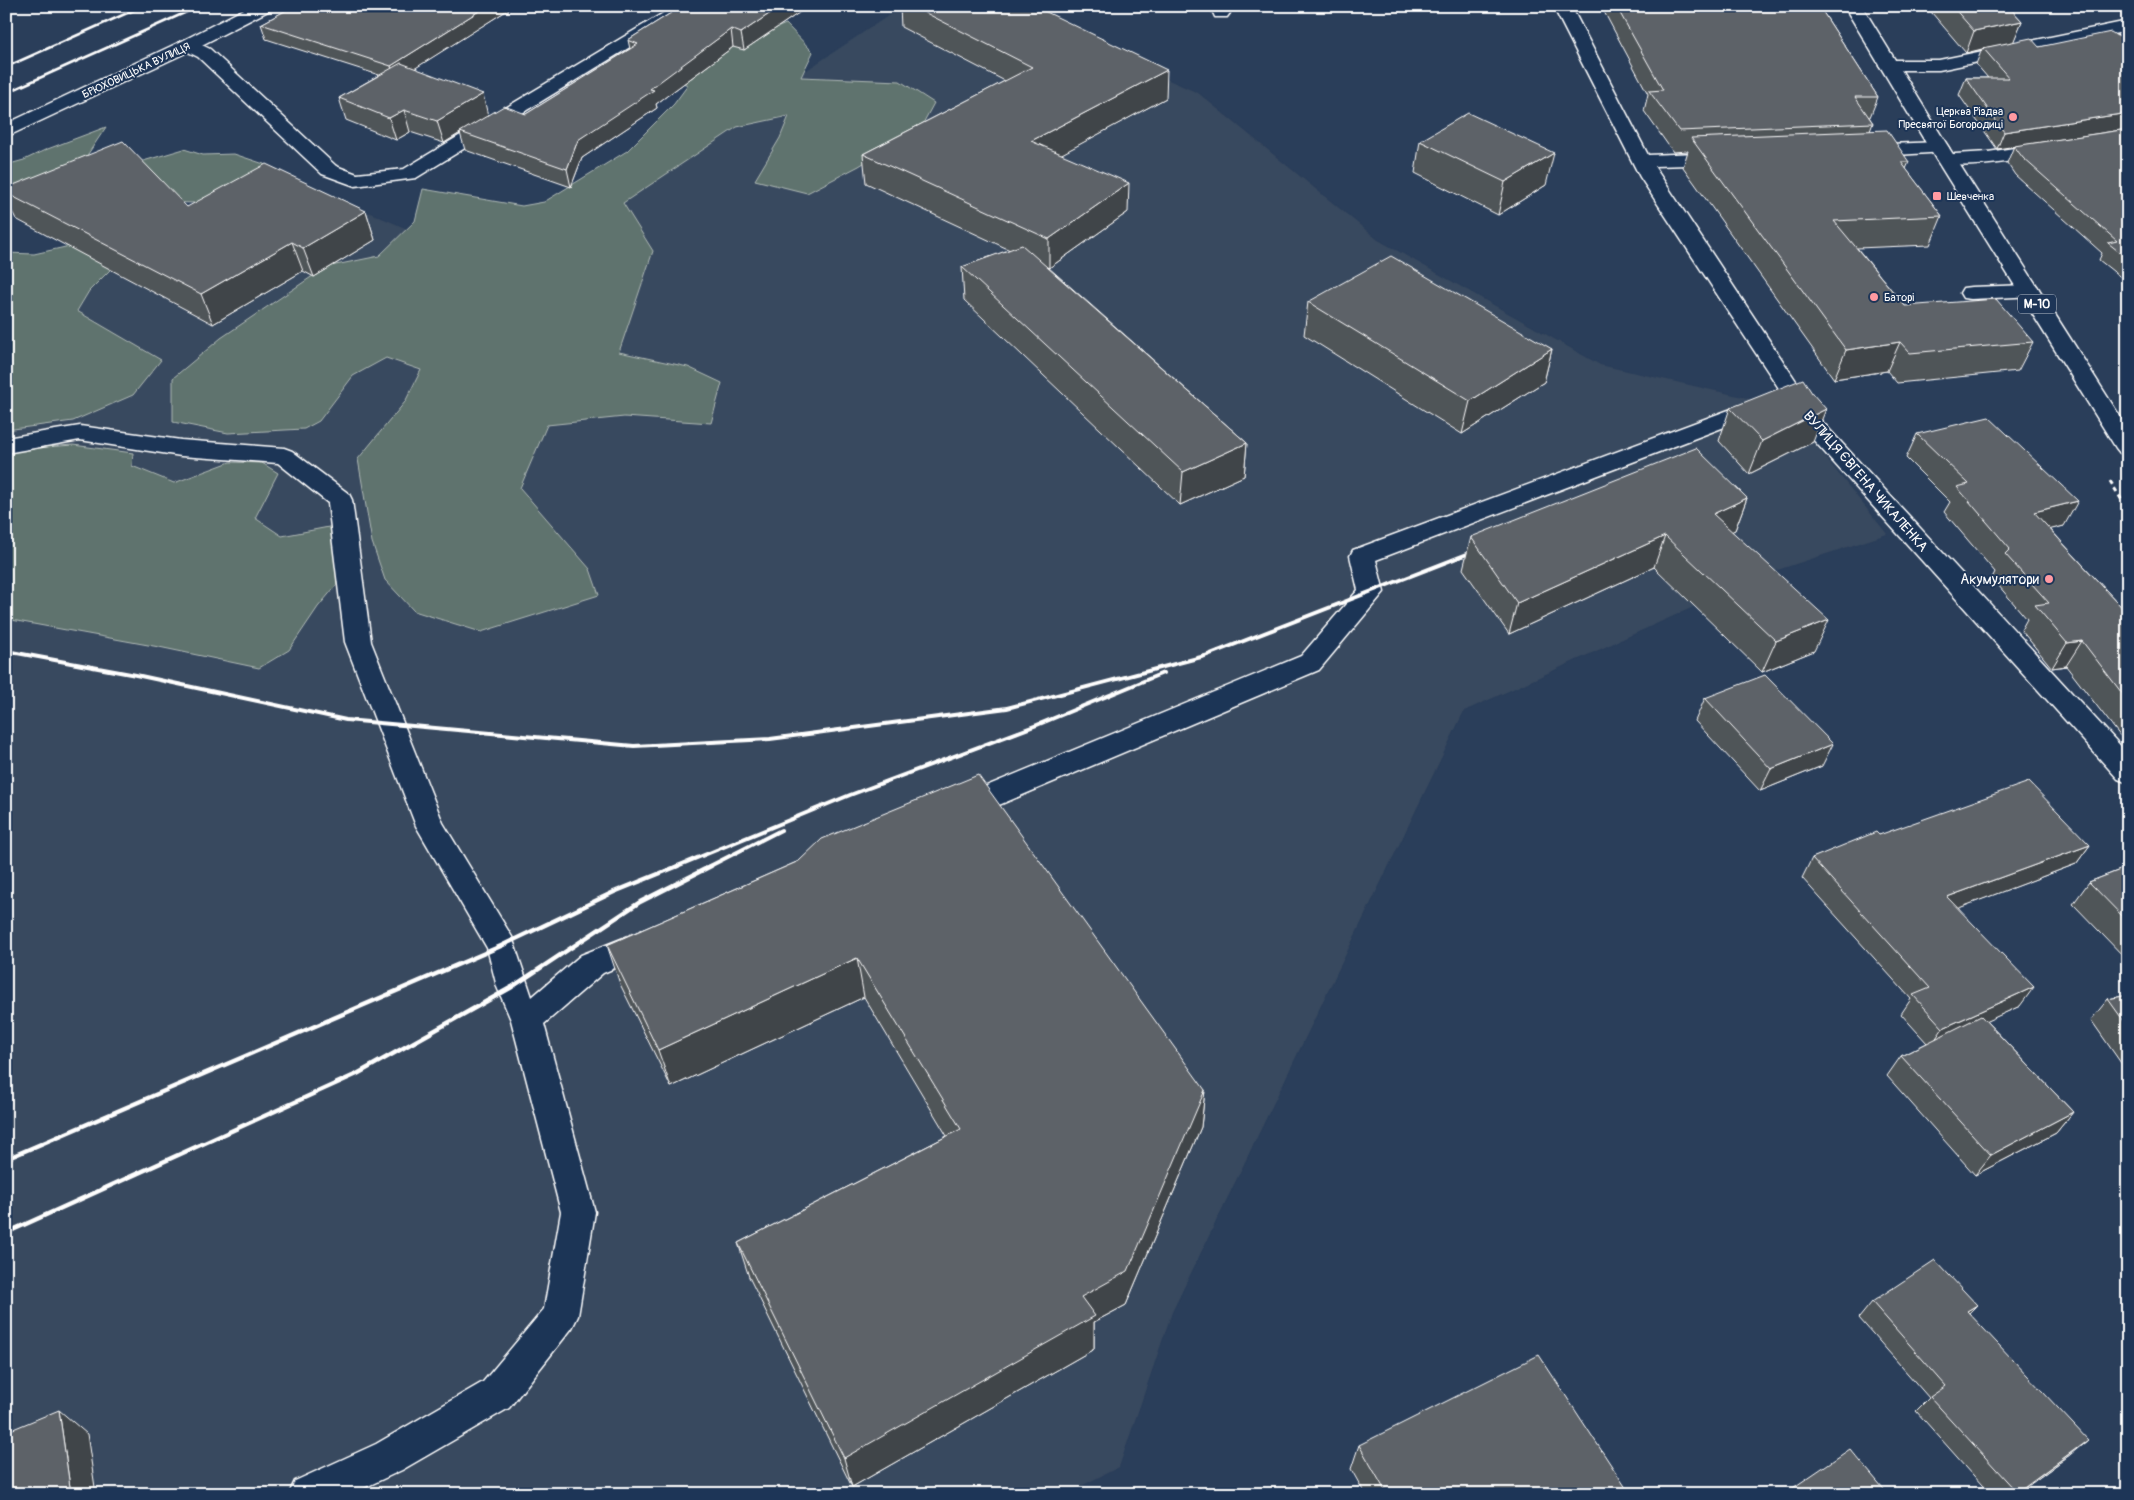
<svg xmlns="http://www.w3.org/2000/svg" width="2134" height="1500" font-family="Pangolin,sans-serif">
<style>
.built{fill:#39495e}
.green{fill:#5f736e;stroke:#afb9b6}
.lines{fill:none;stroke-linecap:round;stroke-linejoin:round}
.minor-casing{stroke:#fff;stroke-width:3}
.major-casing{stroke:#fff;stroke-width:3}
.path{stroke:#fff;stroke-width:3;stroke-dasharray:4.5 4;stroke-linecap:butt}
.minor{fill:#1d3557;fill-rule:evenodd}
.major{fill:#1d3557;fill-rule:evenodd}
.rail-far2{stroke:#fff;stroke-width:2.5}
.rail-far1{stroke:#fff;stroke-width:4}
.rail{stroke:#fff;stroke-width:4.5}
.wall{fill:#505459;stroke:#fff}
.shaded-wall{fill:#414549;stroke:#fff}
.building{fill:#5d6268;stroke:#fff}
.poi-dot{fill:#ff9aa2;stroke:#1d3557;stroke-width:2}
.labels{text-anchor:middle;stroke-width:4;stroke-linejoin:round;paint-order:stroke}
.far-street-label{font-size:11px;fill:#fff;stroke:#1d3557}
.far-poi-label{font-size:11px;fill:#fff;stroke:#1d3557;text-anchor:start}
.shield{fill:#1d3557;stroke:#bbc2cd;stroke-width:1}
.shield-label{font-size:12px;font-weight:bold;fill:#fff}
.street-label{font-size:14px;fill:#fff;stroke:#1d3557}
.poi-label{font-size:14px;fill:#fff;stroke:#1d3557;text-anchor:end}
</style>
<rect width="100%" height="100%" fill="#2a3e5a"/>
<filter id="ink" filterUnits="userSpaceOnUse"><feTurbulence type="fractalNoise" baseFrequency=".02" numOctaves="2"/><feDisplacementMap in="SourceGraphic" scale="10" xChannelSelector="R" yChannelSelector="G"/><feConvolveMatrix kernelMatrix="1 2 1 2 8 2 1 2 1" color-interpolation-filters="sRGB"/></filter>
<g filter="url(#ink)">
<!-- built -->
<polygon class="built" points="903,6 1000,6 1198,93 1378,240 1600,365 1747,398 1808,436 1887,534 1768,573 1464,711 1172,1312 1119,1467 1065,1494 6,1494 6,314 270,170 505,271"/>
<!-- green -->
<g class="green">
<polygon points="786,24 813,52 801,77 900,81 934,103 921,127 859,166 807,193 755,180 780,138 789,116 737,127 623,203 653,251 619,352 688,367 722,383 711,423 624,417 547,425 520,488 590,569 599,595 481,632 414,611 385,580 372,542 358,459 405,402 421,370 386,358 353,376 319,421 304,429 228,433 173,422 173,378 221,338 326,267 379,256 415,221 423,189 522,206 544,202 627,151 674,104 688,85 662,75"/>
<polygon points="106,127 86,157 116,169 184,149 203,155 234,154 264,164 276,181 245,204 6,199 6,165 24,160 45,150"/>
<polygon points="79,244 99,250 110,270 89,291 77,311 161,360 133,395 73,421 6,430 6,253 34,254"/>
<polygon points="73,445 133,453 132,466 174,483 230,462 262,463 278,473 255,518 282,536 334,526 349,570 318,607 289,650 259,668 159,647 6,619 6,450"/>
</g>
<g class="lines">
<defs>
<g id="minor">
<polygon points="675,6 697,6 416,178 355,186 322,174 198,57 182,49 179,45 182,41 194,41 210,49 336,166 357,174 404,169"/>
<polygon points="1210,6 1228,6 1230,13 1227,17 1215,17"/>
<polygon points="1553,6 1571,6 1648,155 1723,152 1730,154 1733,158 1730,162 1723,164 1654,166 1804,393 1817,416 2128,754 2128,783 2118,779 1800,425 1782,393 1640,177"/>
<polygon points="2128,21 2128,31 1939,70 1888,70 1882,69 1879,65 1882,61 1888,60 1939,60"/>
<polygon points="1939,142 1946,144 1949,148 1946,152 1863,157 1856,155 1853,151 1856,147 1863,145"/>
<path d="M2046 143 2053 145 2056 149 2053 153C2024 160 1967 170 1939 163L1936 159 1939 155 1988 152Z"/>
<polygon points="2029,285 2037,286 2040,291 2037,296 1971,299 1963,298 1960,293 1963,288 1971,287"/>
<polygon points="1761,398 1769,400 1772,405 1769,410 1376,560 1384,592 1319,670 968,818 958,821 948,818 944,810 948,802 1301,656 1358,590 1350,556 1353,550"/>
<polygon points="80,426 181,440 284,448 292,451 349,494 352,500 371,642 443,823 512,937 532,997 581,955 644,930 655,933 659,942 655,951 603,973 544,1024 595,1212 578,1316 572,1328 509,1408 402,1470 351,1494 289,1494 295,1481 376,1444 483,1382 544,1309 561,1212 511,1020 497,987 487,948 416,826 345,642 328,503 278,463 181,456 80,440 6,453 6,438"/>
</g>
<g id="major">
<polygon points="250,6 273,6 270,10 194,49 6,137 6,124 182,41"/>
<polygon points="1844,6 1862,6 1949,148 2128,429 2128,455 2120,453 2116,448 1929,148"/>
</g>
</defs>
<!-- minor casing -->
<use href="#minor" class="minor-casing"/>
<!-- major casing -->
<use href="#major" class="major-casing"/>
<!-- path -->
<polyline class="path" points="2110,481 2128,510"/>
<!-- minor -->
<use href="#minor" class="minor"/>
<!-- major -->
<use href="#major" class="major"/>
<!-- rail-far2 -->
<g class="rail-far2">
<polyline points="6,67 143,6"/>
<polyline points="6,93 200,6"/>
</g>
<!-- rail-far1 -->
<g class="rail-far1">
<polyline points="6,651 136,675 346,720 634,746 770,739 1007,708 1205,656 1480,549"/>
<polyline points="675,867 850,795 1037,725 1163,673"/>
<polyline points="708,867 781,830"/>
</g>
<!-- rail -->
<g class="rail">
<polyline points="6,1159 501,946 614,892 678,866"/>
<polyline points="6,1233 357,1074 512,987 640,902 711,866"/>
</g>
</g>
<!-- wall -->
<g class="wall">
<polygon points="294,6 514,6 415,68 488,115 526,114 630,49 628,40 682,6 809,6 744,50 733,47 656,104 657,108 582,158 571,187 465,150 460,133 444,143 410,132 396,140 346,120 339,98 379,75 266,39 261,24"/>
<polygon points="900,6 1034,6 1166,98 1061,154 1128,212 1049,268 1048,267 1247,443 1244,476 1180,505 964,300 962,267 1010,250 866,183 863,154 1005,81 901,27"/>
<polygon points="1601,6 1819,6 1878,97 1870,117 1869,117 1873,123 1870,131 1909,162 1906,169 1942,216 1930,245 1857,248 1905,306 2033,342 2018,371 1897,383 1887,371 1834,379 1683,167 1688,151 1673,152 1644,111 1648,94"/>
<polygon points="1926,6 2008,6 2022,21 2013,42 2039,47 2128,34 2128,283 2099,260 2102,253 2015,175 2007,163 2014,146 2048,141 1997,149 1959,95 1966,78 1988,78 1976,64 1982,49 1966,53"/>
<polygon points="1420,141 1546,185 1498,215 1415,173"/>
<polygon points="6,188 187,207 366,211 375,240 314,277 303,271 213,324 16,219 6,200"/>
<polygon points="1308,302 1552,349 1544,382 1462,434 1304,335"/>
<polygon points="1730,408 1813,442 1749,474 1719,441"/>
<polygon points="1917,434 2064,526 2050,529 2128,614 2128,736 2121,737 2066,666 2052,668 2021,630 2027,619 1992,578 1995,572 1944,512 1950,502 1906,458"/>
<polygon points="1747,498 1735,530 1732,531 1814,651 1762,672 1654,567 1509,634 1463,569 1471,537"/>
<polygon points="1705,698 1822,766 1760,791 1695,721"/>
<polygon points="1879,835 2090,845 2076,864 1958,908 2020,1006 1986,1021 2073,1112 2056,1133 1975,1175 1887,1076 1901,1056 1927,1043 1901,1014 1911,999 1802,878 1812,858"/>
<polygon points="799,861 1205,1090 1201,1127 1126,1305 1094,1322 1094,1349 852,1487 749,1277 738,1243 947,1136 864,997 671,1087 620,984 607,945"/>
<polygon points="2128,867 2128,961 2073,904 2089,882"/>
<polygon points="2128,995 2128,1073 2091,1020 2108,999"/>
<polygon points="1872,1302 1969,1313 2071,1454 2017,1494 1990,1494 1916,1411 1929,1398 1859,1318"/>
<polygon points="1359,1445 1630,1494 1365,1494 1351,1469"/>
</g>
<!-- shaded-wall -->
<g class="shaded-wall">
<polygon points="487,6 514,6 395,81 391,66"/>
<polygon points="781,6 809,6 744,50 741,33"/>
<polygon points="2022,21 2013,43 1983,48 1982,49 1966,53 1974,31"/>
<polygon points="731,29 733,47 656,104 657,108 582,158 571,187 567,169 578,140"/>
<polygon points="1167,70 1166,98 1032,170 1031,141"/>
<polygon points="483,94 488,116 444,143 437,121"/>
<polygon points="404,110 410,132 396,140 389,118"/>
<polygon points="2128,113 2128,129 1997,149 2004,132"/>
<polygon points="1554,153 1546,185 1498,215 1505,182"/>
<polygon points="1129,183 1128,212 1049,268 1049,239"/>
<polygon points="366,211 375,240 314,277 303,248"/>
<polygon points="292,242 303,271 213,324 201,294"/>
<polygon points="1900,342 1887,371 1834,379 1846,350"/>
<polygon points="1552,349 1544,382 1462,434 1470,401"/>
<polygon points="1826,409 1813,442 1749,474 1762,441"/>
<polygon points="1247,443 1244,476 1180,505 1183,472"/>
<polygon points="1747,498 1735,530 1701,546 1713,514"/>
<polygon points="2078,501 2064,526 2020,537 2034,512"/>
<polygon points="1665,536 1654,567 1509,634 1517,603"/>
<polygon points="1829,620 1814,651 1762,672 1776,641"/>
<polygon points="2082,641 2066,666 2052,668 2067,643"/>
<polygon points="1833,744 1822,766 1760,791 1771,769"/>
<polygon points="2090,845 2076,864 1935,917 1947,897"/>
<polygon points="857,958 864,997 671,1087 658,1050"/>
<polygon points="2034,987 2020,1006 1930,1047 1943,1028"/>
<polygon points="1205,1090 1201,1127 1126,1305 1094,1322 1094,1349 852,1487 844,1458 1081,1297"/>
<polygon points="2073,1112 2056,1133 1975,1175 1991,1155"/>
<polygon points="1977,1305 1962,1320 1967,1311"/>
<polygon points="59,1410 87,1434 96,1494 71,1494"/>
<polygon points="2088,1440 2071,1454 2017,1494 2015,1494"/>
</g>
<!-- building -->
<g class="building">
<polygon points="294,6 487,6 391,66 261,24"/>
<polygon points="682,6 781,6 741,33 731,29 650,89 654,90 578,140 567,169 460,132 504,106 526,114 638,44 628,40"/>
<polygon points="912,6 1034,6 1167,70 1031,141 1129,183 1049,239 863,154 1032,67"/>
<polygon points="1616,6 1819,6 1878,97 1855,97 1873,123 1679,131 1649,91 1663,90"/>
<polygon points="1952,6 2008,6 2022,21 1974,31"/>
<polygon points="2111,32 2117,36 2128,34 2128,113 2004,132 1966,78 2009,78 1983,48 2031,38 2039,47"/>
<polygon points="401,63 483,94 437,121 404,110 389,118 339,98"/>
<polygon points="1468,113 1554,153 1505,182 1420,141"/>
<polygon points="2128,129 2128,259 2108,243 2117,241 2023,158 2014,146"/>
<polygon points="1887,130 1909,162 1901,162 1942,216 1834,221 1905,306 1996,299 2033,342 1910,353 1900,342 1846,350 1691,138"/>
<polygon points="123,141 187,207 266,164 366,211 303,248 292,242 201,294 6,193 6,188"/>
<polygon points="1022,245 1247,443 1183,472 962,267"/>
<polygon points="1391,256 1552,349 1470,401 1308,302"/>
<polygon points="1803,379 1812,393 1826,409 1762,441 1730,408"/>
<polygon points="1989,417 2078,501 2034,512 2128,614 2128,701 2082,641 2067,643 2035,605 2049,603 2005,554 2010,549 1957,487 1969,484 1917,434"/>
<polygon points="1696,448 1747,498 1713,514 1829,620 1776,641 1665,536 1517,603 1471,537"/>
<polygon points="1765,675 1833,744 1771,769 1705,698"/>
<polygon points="978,775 1205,1090 1128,1271 1081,1297 1095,1316 844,1458 738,1243 961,1129 857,958 658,1050 607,945 799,861 822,839"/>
<polygon points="2029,782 2090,845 1947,897 2034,987 1943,1028 1913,995 1930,988 1812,858 1876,832 1879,835"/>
<polygon points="2128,867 2128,922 2089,882"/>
<polygon points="2128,995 2128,1027 2108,999"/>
<polygon points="1981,1016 2073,1112 1991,1155 1901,1056"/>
<polygon points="1935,1260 1977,1305 1967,1311 2088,1440 2017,1492 1930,1397 1946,1386 1872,1302"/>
<polygon points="1539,1355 1630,1494 1387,1494 1359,1445"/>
<polygon points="59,1410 71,1494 6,1494 6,1432"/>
<polygon points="1850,1449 1888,1494 1784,1494"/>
</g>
</g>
<!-- markers -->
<g class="poi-dot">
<circle cx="2013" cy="117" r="5"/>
<rect x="1932" y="191" width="10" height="10" rx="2.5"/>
<circle cx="1874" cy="297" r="5"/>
<circle cx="2049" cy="579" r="5"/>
</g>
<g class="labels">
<!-- far-street labels -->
<g class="far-street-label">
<text transform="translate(136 70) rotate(-25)" y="4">БРЮХОВИЦЬКА ВУЛИЦЯ</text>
</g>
<!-- far-poi labels -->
<g class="far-poi-label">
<text x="2003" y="115" text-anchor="end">Церква Різдва<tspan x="2003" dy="13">Пресвятої Богородиці</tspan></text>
<text x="1947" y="200">Шевченка</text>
<text x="1884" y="301">Баторі</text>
</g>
<!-- shield labels -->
<rect class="shield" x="2018" y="294.5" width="38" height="19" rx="4"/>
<g class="shield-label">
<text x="2037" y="308">М-10</text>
</g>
<!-- street labels -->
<g class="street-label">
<text transform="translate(1866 481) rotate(49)" y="5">ВУЛИЦЯ ЄВГЕНА ЧИКАЛЕНКА</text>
</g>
<!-- poi labels -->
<g class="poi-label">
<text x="2039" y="584">Акумулятори</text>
</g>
</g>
<!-- margin -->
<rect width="2134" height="1500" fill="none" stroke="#1d3557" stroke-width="25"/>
<rect x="12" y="12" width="2109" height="1475" fill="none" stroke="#fff" stroke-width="2" filter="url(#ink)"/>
</svg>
